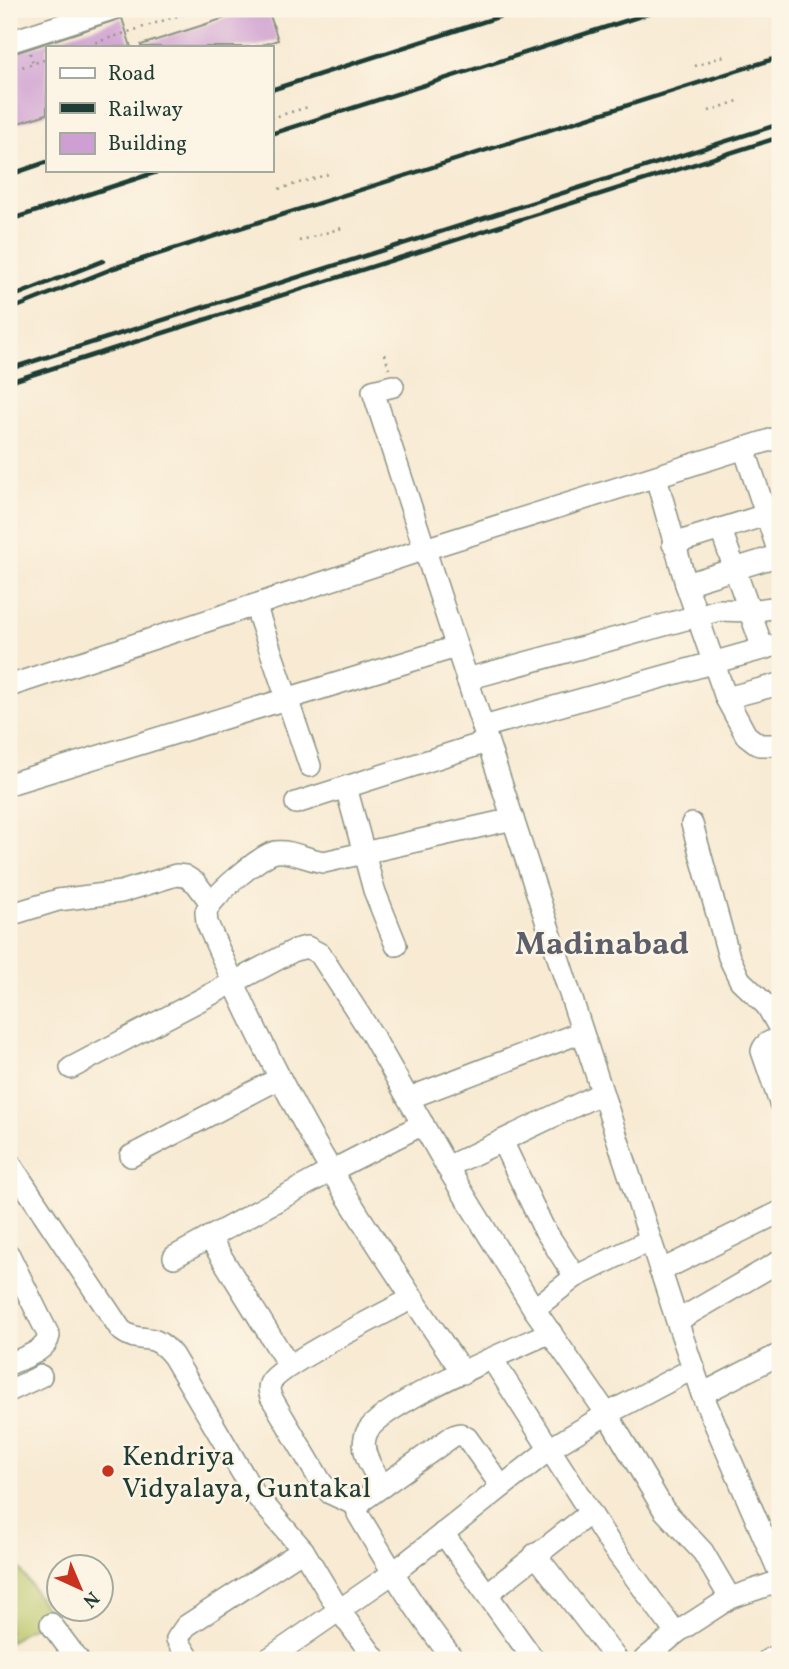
<svg xmlns="http://www.w3.org/2000/svg" width="789" height="1669" font-family="Vollkorn,serif">
<style>
.green{fill:#b9c567;stroke:#6c814e;stroke-width:2}
.building{fill:#ce9fd2}
.lines{fill:none;stroke-linecap:round;stroke-linejoin:round}
.minor-casing{stroke:#8c9484;stroke-width:24}
.path{stroke:#8c9484;stroke-width:2.5;stroke-dasharray:2 5;stroke-linecap:butt}
.minor{stroke:#fff;stroke-width:21}
.rail{stroke:#1f3d34;stroke-width:4.5}
.poi-dot{fill:#c8321e;stroke:#fcf5e5;stroke-width:2.5}
.labels{text-anchor:middle;stroke-width:5;stroke-linejoin:round;paint-order:stroke}
.poi-label{font-size:28px;fill:#1f3d34;stroke:#fcf5e5;text-anchor:start}
.quarter-label{font-size:32px;font-weight:bold;fill:#5c5f6b;stroke:#fcf5e5}
</style>
<rect width="100%" height="100%" fill="#fcf5e5"/>
<filter id="ink" filterUnits="userSpaceOnUse"><feTurbulence type="fractalNoise" baseFrequency=".0143" numOctaves="2"/><feDisplacementMap in="SourceGraphic" scale="14" xChannelSelector="R" yChannelSelector="G"/><feConvolveMatrix kernelMatrix="1 2 1 2 8 2 1 2 1" color-interpolation-filters="sRGB"/></filter>
<filter id="wash" filterUnits="userSpaceOnUse"><feTurbulence type="fractalNoise" baseFrequency=".00686" numOctaves="4" result="noise"/><feDisplacementMap in="SourceGraphic" scale="28" xChannelSelector="R" yChannelSelector="G"/><feGaussianBlur stdDeviation="1.57" result="paint"/><feColorMatrix in="noise" values="0 0 0 0 0 0 0 0 0 0 0 0 0 0 0 0 0 1.4 0 .05"/><feComposite in="paint" operator="in"/></filter>
<g filter="url(#wash)">
<rect width="100%" height="100%" fill="#f8ead3"/>
<!-- green -->
<polygon class="green" points="9,1552 50,1615 9,1642"/>
<g id="blocks">
<!-- building -->
<g class="building">
<polygon points="253,9 268,9 278,40 255,47 141,47 141,45"/>
<polygon points="122,18 131,47 47,47 47,114 9,126 9,55"/>
</g>
</g>
</g>
<g filter="url(#ink)">
<use href="#blocks" fill-opacity="0" stroke="#8c9484" stroke-width="2"/>
<g class="lines">
<defs>
<g id="minor">
<polyline points="9,42 112,9"/>
<polyline points="393,386 373,391 677,1321 702,1394 780,1574"/>
<polyline points="744,448 780,556"/>
<polyline points="656,477 686,584 726,698 746,735 759,745 780,745"/>
<polyline points="721,530 763,649"/>
<polyline points="673,544 778,511"/>
<polyline points="686,584 780,555"/>
<polyline points="255,605 310,766"/>
<polyline points="467,679 719,610 750,611 780,607"/>
<polyline points="9,686 425,549 780,437"/>
<polyline points="726,698 780,684"/>
<polyline points="483,727 780,644"/>
<polyline points="9,784 456,647"/>
<polyline points="346,787 374,890 396,945"/>
<polyline points="296,803 487,742"/>
<polyline points="692,824 729,957 740,980 767,1006 780,1029"/>
<polyline points="9,915 58,900 121,892 176,875 185,876 196,883 211,903"/>
<path d="M780 1039C771 1041 765 1042 762 1051L780 1103"/>
<polyline points="71,1068 295,950 307,947 320,954 371,1033 447,1167 534,1309 607,1414 664,1510 703,1552 730,1598"/>
<polyline points="409,1098 582,1032"/>
<polyline points="502,1141 543,1227 575,1277"/>
<polyline points="131,1156 280,1078"/>
<path d="M9 1162 121 1330C143 1347 151 1328 173 1356L254 1493 303 1550 339 1610 376 1660"/>
<polyline points="447,1167 602,1093"/>
<polyline points="209,1237 289,1366"/>
<path d="M9 1255 49 1336C46 1352 22 1358 9 1364"/>
<polyline points="174,1257 331,1171 423,1124"/>
<polyline points="660,1271 780,1212"/>
<polyline points="534,1309 575,1277 650,1240"/>
<polyline points="677,1321 780,1261"/>
<polyline points="492,1359 609,1542 676,1633"/>
<path d="M463 1373C418 1307 373 1240 332 1172 284 1092 244 1008 207 923 207 921 206 915 206 912 210 898 261 854 276 852 291 850 308 860 324 862L513 819"/>
<polyline points="9,1391 41,1376"/>
<polyline points="702,1394 780,1354"/>
<path d="M383 1486C373 1470 358 1451 367 1432 382 1403 516 1348 551 1332"/>
<path d="M358 1506 330 1493 321 1482 271 1397C269 1391 268 1387 271 1382 283 1363 387 1312 413 1298"/>
<polyline points="443,1533 534,1660"/>
<polyline points="535,1554 617,1660"/>
<polyline points="487,1594 590,1513"/>
<polyline points="51,1624 78,1660"/>
<polyline points="190,1660 177,1639 186,1626 303,1550"/>
<polyline points="267,1660 393,1573 551,1448 607,1414 694,1368"/>
<path d="M454 1660C417 1614 388 1565 358 1514V1506L363 1500 453 1436 460 1434 467 1438 501 1486"/>
<polyline points="644,1660 676,1633 730,1598 780,1581"/>
<polyline points="768,1660 780,1653"/>
</g>
</defs>
<!-- minor casing -->
<use href="#minor" class="minor-casing"/>
<!-- path -->
<g class="path">
<polyline points="14,9 18,20"/>
<polyline points="82,47 199,9"/>
<polyline points="30,53 33,63"/>
<polyline points="695,66 727,55"/>
<polyline points="9,71 47,59"/>
<polyline points="709,111 741,100"/>
<polyline points="271,118 308,107"/>
<polyline points="279,189 329,174"/>
<polyline points="299,241 345,227"/>
<polyline points="385,354 389,369"/>
</g>
<!-- minor -->
<use href="#minor" class="minor"/>
<!-- rail -->
<g class="rail">
<polyline points="271,90 523,9"/>
<polyline points="271,134 663,9"/>
<polyline points="9,175 47,162"/>
<polyline points="9,220 163,170"/>
<polyline points="9,298 103,261"/>
<polyline points="9,310 114,268 780,57"/>
<polyline points="9,369 780,124"/>
<polyline points="9,382 780,137"/>
</g>
</g>
</g>
<!-- markers -->
<circle class="poi-dot" cx="108" cy="1471" r="7"/>
<g class="labels">
<!-- poi labels -->
<g class="poi-label">
<text x="122" y="1465">Kendriya<tspan x="122" dy="32">Vidyalaya, Guntakal</tspan></text>
</g>
<!-- quarter labels -->
<g class="quarter-label">
<text x="602" y="954">Madinabad</text>
</g>
</g>
<!-- margin -->
<rect width="789" height="1669" fill="none" stroke="#fcf5e5" stroke-width="35"/>
<!-- legend -->
<rect x="46" y="46" width="228" height="126" fill="#fcf5e5" stroke="#a4ab9e" stroke-width="2"/>
<rect x="60" y="68" width="35" height="10" fill="#ffffff" stroke="#a4ab9e" stroke-width="2"/>
<text x="108" y="80" font-size="21" fill="#1f3d34">Road</text>
<rect x="60" y="103" width="35" height="10" fill="#1f3d34" stroke="#a4ab9e" stroke-width="2"/>
<text x="108" y="116" font-size="21" fill="#1f3d34">Railway</text>
<rect x="60" y="133" width="35" height="21" fill="#ce9fd2" stroke="#a4ab9e" stroke-width="2"/>
<text x="108" y="150" font-size="21" fill="#1f3d34">Building</text>
<!-- north arrow -->
<g transform="translate(80 1588) rotate(136)"><circle r="33" fill="#fcf5e5" stroke="#a4ab9e" stroke-width="2"/>
<path d="M0-5L12 26L0 18L-12 26Z" fill="#c8321e"/>
<text y="-10" font-size="19" font-weight="bold" text-anchor="middle" fill="#1f3d34">N</text>
</g>
</svg>
